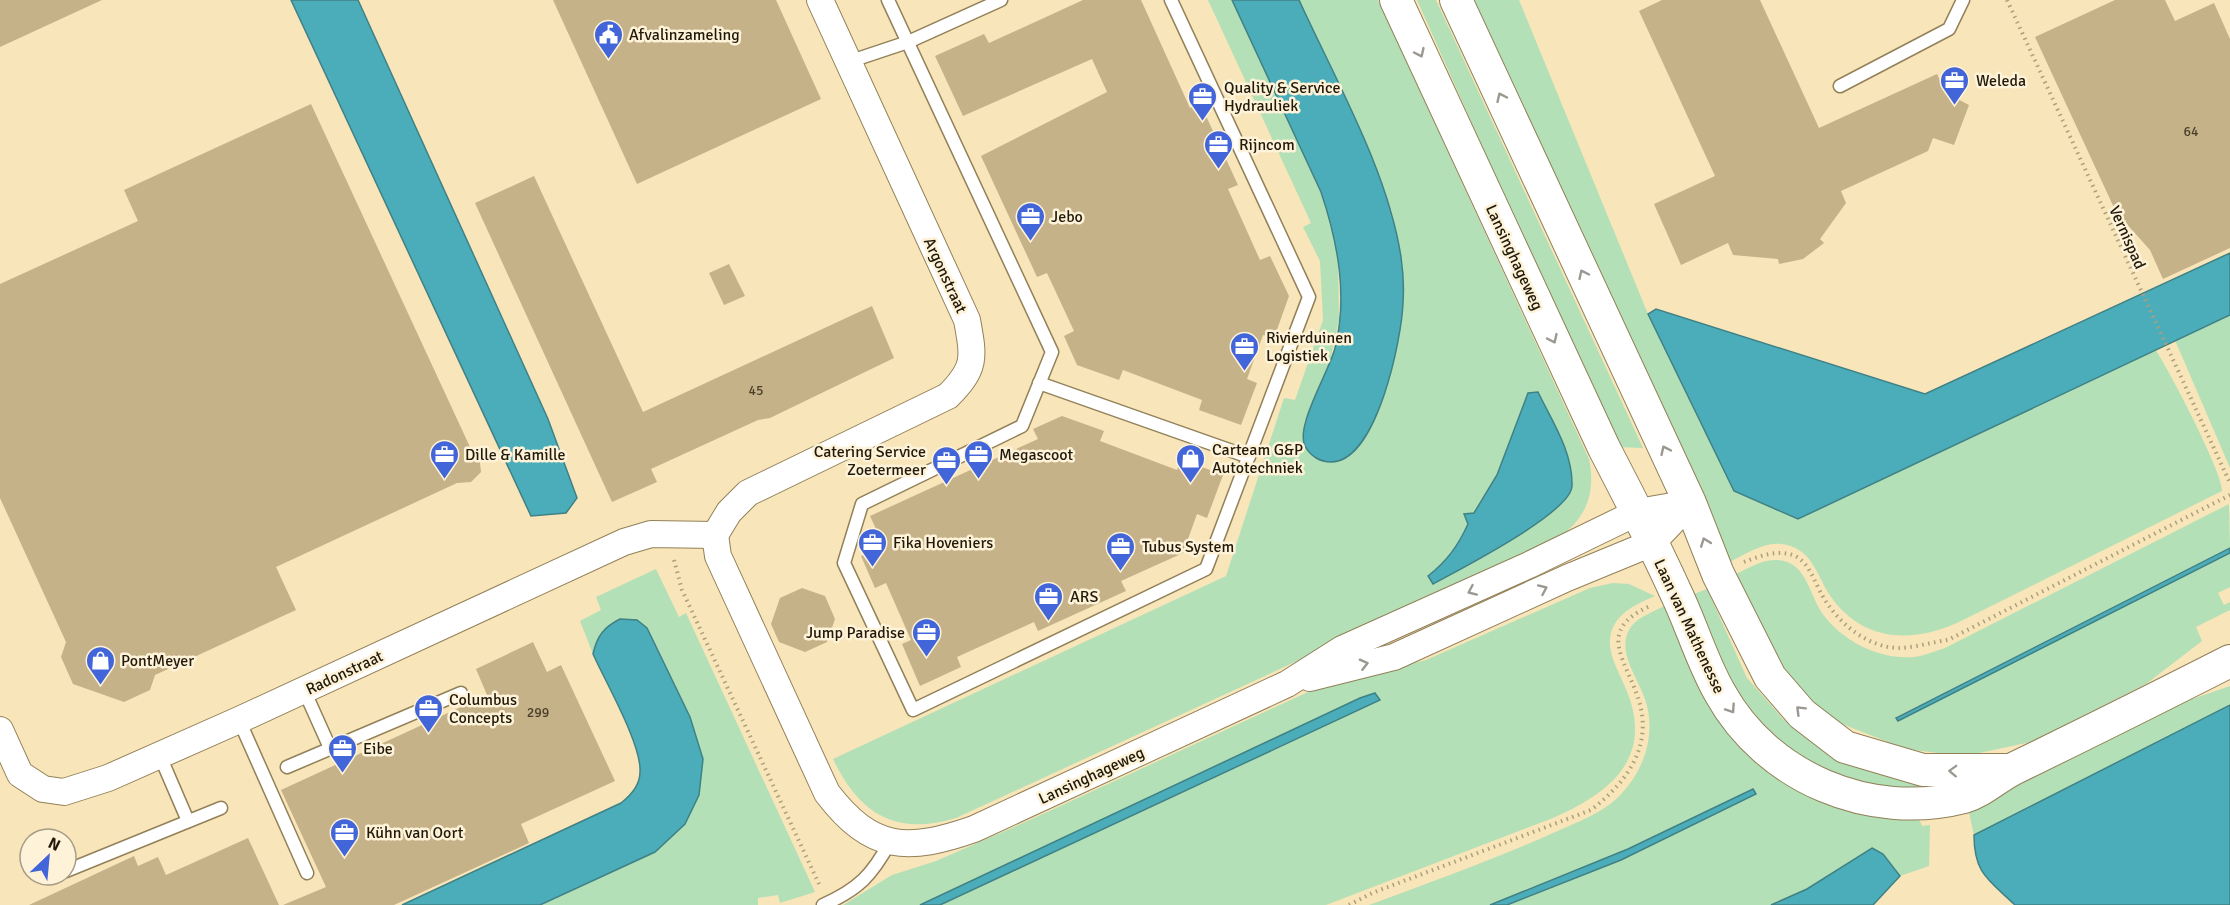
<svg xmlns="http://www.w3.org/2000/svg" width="2230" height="905" font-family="Signika,sans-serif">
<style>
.green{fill:#b3e0b7}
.water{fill:#4cadba;stroke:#3f8185;stroke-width:1.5}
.building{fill:#c5b288}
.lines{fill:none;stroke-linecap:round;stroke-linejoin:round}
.service-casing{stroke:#928058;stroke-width:15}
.minor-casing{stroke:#928058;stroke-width:28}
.tertiary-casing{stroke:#928058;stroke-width:34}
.path{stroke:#ad9f7c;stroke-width:4;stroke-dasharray:1.5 4.5;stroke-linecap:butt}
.service{stroke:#fff;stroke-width:12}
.minor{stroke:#fff;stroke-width:26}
.tertiary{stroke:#fff;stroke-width:32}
.oneway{stroke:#9b9891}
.labels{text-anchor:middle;stroke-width:5;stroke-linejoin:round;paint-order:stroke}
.number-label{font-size:14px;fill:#4a402a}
.poi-label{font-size:16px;fill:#211a0a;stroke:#fef3d9;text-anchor:start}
.street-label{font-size:16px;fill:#211a0a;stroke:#fef3d9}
</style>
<rect width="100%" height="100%" fill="#f8e5b9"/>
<!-- green -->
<g class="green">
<path d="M1208 0H1232L1321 192 1338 256 1339 320 1327 374 1304 423 1305 447 1314 458 1331 462 1348 457 1357 448 1376 415 1397 347 1403 302 1392 212 1368 151 1299 0H1378L1589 459C1598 503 1579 528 1541 549L956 818C896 836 860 815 833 759L1226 576 1284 398 1295 400 1323 320 1320 261 1303 227 1311 223Z"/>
<polygon points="1417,0 1436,0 1643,448 1616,447"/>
<path d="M1466 0H1519L1648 314 1701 425 1798 519 2155 349C2168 368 2223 473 2222 491L1959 622C1911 644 1861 642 1829 594 1816 573 1811 547 1781 544 1763 542 1742 556 1726 564Z"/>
<polygon points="2230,315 2230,468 2175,340"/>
<path d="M2229 504 2230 548 1896 717 1898 721 2230 553V587L2218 593 2224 605 2230 602V610L2196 627 2202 641 2146 684 2031 742 1979 753 1946 754 1906 749 1842 724 1819 709 1790 679 1768 650 1734 575C1747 569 1762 559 1777 560 1806 561 1809 594 1822 613 1842 641 1879 660 1914 657 1924 656 1935 651 1945 648Z"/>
<polygon points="656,569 679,617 686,613 815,892 780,903 778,895 758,898 758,905 540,905 655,852 699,795 703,759 690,717 647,628 596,642 593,654 580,621 601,610 596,597"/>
<path d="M1613 583 1629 584 1655 596C1637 604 1617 612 1611 633 1606 653 1619 671 1626 689 1655 758 1610 793 1553 818L1326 905H940L1379 700 1375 693 1360 698 920 905H843L892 875 936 861 1032 819 1319 687 1426 660 1590 588Z"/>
<polygon points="1707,589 1747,678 1783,719 1824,751 1882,775 1924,781 1948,790 1876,788 1823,771 1775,739 1728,683 1689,596"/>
<path d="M1666 605 1731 730 1918 817 1922 826 1930 825 1929 866 1900 876 1895 868 1872 848 1807 889 1771 905H1507L1621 860 1756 794 1753 789 1628 849 1490 905H1369C1431 882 1493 860 1553 833 1577 822 1605 813 1623 792 1646 767 1656 731 1645 699 1638 678 1617 652 1629 630 1636 617 1654 612 1666 605Z"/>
<polygon points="2230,686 2230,705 1974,835 1968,808 2175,705"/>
</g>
<!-- water -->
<g class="water">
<polygon points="291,0 358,0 548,419 577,498 566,513 531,516"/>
<path d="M1232 0H1299C1335 79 1388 171 1401 257 1403 271 1404 288 1403 302 1402 338 1377 462 1331 462 1320 462 1310 456 1305 446 1295 426 1329 372 1335 348 1348 296 1338 243 1321 192Z"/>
<polygon points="2230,253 2230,315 1798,519 1734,491 1648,314 1656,309 1925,394"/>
<path d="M1538 392C1552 421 1573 452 1572 486 1571 513 1458 570 1433 584L1428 576C1447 561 1458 546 1468 524L1464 514 1474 513 1497 475 1528 393Z"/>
<polygon points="2230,548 2230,553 1898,721 1896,718"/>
<path d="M620 619 637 620 647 628 690 717 703 759 699 795 685 824 655 852 540 905H402L621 803C630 796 640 785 640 772 642 745 605 681 593 654 597 636 604 627 620 619Z"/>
<polygon points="1375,693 1380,700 940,905 920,905 1360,698"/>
<path d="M2230 705V905H2015C1989 880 1974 874 1974 835Z"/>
<polygon points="1753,789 1756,794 1621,860 1507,905 1490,905 1628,849"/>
<polygon points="1872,848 1883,854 1900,876 1873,905 1771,905 1807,889"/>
</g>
<!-- building -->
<g class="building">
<polygon points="0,0 102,0 0,47"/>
<polygon points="553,0 776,0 821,99 637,184"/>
<polygon points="1083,0 1141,0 1190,108 1200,103 1238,185 1228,189 1260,260 1270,256 1289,296 1274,338 1263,335 1247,379 1257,383 1241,425 1199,410 1202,400 1123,370 1119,380 1077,365 1064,336 1074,331 1047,273 1037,277 981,156 1107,92 1092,59 963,116 935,56 984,34 989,43"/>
<polygon points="1662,0 1760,0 1819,128 1937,74 1946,93 1969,105 1954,145 1933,138 1928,151 1841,191 1846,203 1820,239 1824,243 1803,259 1779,264 1778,259 1733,255 1728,243 1681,265 1654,204 1715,176 1639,11"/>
<polygon points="2115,0 2165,0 2175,21 2214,3 2230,39 2230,248 2163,279 2150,250 2116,212 2035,37"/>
<polygon points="311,104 470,447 479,455 481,472 471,482 457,483 276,567 296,610 155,675 150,690 124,702 73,684 61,657 66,642 0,498 0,284 138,221 124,190"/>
<polygon points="534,176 643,412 872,306 894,358 770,418 758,420 651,469 657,482 612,502 475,203"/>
<polygon points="729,264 745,296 724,305 709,273"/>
<polygon points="1062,416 1104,431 1100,441 1177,470 1181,459 1223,475 1207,518 1197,514 1183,553 1121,581 1126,591 1038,631 1034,622 957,657 961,667 920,686 902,644 911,640 886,583 875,588 861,556 884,546 870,516 1038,439 1033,429"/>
<polygon points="802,588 825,596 835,619 827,642 805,652 779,642 771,624 780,598"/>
<polygon points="533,642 547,672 561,665 615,781 521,824 529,843 394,905 283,905 326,887 281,790 487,695 476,669"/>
<polygon points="248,838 279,905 29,905 134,856 138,866 158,857 166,875"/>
</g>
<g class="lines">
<defs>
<g id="service">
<polyline points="888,0 1052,352 1022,426 862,504 844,563 913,710 1206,569 1309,297 1171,0"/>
<polyline points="848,62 908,42 1001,0"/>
<polyline points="1840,86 1949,29 1963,0"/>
<polyline points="1039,383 1249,457"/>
<polyline points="304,690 330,748"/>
<polyline points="239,720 307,873"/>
<polyline points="160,756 188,821"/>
<polyline points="287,767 461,693"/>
<polyline points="66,871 221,808"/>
<path d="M823 905C859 889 872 875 890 842"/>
</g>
<g id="minor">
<path d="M715 535 718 556 827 793C872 852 908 852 974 829L1287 684 1342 649 1529 565 1638 512 1690 503"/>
<path d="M715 535 729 512 748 493 948 396C976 368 974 358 967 320L820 0"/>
<polyline points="1310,678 1394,657 1567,578 1652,543 1690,503"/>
<polyline points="0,730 20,774 43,789 64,792 108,778 239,720 624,542 651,534 715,535"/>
</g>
<g id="tertiary">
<path d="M1396 0 1604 448C1629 496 1654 544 1676 593 1692 626 1702 662 1720 693 1767 778 1870 821 1964 797 1982 792 1998 776 2015 768 2087 733 2159 697 2230 661"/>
<polyline points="1456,0 1690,503 1718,574 1770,677 1802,714 1845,747 1923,770 2007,770"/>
</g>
</defs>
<!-- service casing -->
<use href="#service" class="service-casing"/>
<!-- minor casing -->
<use href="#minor" class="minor-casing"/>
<!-- tertiary casing -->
<use href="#tertiary" class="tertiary-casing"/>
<!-- path -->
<g class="path">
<polyline points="2007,0 2230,483"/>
<polyline points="674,560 682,590 819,884"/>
<path d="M1744 562C1760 556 1780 548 1797 557 1810 565 1815 583 1822 595 1837 622 1866 647 1898 648 1914 648 1932 642 1948 640L2230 495"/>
<path d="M1349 905 1372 893 1591 810C1626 783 1653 747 1639 701 1627 660 1594 631 1650 606"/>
</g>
<!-- service -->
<use href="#service" class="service"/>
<!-- minor -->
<use href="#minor" class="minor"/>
<!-- tertiary -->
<use href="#tertiary" class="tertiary"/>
</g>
<!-- one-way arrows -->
<defs><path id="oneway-chevron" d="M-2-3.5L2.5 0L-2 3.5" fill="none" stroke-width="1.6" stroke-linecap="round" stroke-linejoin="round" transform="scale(1.5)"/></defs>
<g class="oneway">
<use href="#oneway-chevron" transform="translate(1420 53) rotate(65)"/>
<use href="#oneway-chevron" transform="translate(1501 97) rotate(-115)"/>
<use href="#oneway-chevron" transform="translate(1583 274) rotate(-115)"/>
<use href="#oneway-chevron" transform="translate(1553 339) rotate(65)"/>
<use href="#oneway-chevron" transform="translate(1665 450) rotate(-115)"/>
<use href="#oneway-chevron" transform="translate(1705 542) rotate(-111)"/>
<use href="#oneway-chevron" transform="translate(1543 589) rotate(-24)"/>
<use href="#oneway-chevron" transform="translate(1472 591) rotate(156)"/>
<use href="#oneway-chevron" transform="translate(1364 664) rotate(-14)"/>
<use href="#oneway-chevron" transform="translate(1731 709) rotate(56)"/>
<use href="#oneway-chevron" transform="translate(1800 710) rotate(-135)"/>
<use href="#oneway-chevron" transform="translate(1953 771) rotate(-178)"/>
</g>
<!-- icons -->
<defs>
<symbol id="civic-pin" viewBox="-11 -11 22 30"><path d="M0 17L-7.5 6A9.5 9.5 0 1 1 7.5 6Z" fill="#4266d9" stroke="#fef3d9"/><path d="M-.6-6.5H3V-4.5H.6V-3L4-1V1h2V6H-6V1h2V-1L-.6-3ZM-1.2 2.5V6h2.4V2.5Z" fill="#fff"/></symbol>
<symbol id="office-pin" viewBox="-11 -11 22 30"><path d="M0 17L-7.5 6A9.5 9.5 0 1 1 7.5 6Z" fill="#4266d9" stroke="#fef3d9"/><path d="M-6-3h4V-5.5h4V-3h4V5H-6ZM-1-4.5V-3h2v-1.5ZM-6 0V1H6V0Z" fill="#fff"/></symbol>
<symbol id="shop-pin" viewBox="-11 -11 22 30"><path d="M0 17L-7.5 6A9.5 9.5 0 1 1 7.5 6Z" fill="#4266d9" stroke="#fef3d9"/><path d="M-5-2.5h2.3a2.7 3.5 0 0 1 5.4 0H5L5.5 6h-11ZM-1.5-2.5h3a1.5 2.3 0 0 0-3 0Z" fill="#fff"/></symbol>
</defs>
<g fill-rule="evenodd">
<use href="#civic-pin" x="592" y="18" width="33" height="45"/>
<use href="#office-pin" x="1938" y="64" width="33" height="45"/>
<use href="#office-pin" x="1186" y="80" width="33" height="45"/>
<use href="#office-pin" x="1202" y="128" width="33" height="45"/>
<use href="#office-pin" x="1014" y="200" width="33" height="45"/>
<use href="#office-pin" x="1228" y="330" width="33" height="45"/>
<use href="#office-pin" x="428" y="438" width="33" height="45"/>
<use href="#office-pin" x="962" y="438" width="33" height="45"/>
<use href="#shop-pin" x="1174" y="442" width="33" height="45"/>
<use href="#office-pin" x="930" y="444" width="33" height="45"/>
<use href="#office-pin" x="856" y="526" width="33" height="45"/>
<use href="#office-pin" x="1104" y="530" width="33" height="45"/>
<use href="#office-pin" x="1032" y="580" width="33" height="45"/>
<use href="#office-pin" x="910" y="616" width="33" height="45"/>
<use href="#shop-pin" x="84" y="644" width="33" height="45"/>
<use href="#office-pin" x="412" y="692" width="33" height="45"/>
<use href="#office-pin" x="326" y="732" width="33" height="45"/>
<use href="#office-pin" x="328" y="816" width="33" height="45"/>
</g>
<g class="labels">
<!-- number labels -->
<g class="number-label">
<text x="2191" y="136">64</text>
<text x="756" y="395">45</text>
<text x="538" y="717">299</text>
</g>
<!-- poi labels -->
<g class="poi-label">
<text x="629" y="40">Afvalinzameling</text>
<text x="1976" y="86">Weleda</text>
<text x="1224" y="93">Quality &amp; Service<tspan x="1224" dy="18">Hydrauliek</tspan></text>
<text x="1239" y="150">Rijncom</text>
<text x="1051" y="222">Jebo</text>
<text x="1266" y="343">Rivierduinen<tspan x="1266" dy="18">Logistiek</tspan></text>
<text x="1212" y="455">Carteam G&amp;P<tspan x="1212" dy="18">Autotechniek</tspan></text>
<text x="926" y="457" text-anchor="end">Catering Service<tspan x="926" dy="18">Zoetermeer</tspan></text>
<text x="465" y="460">Dille &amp; Kamille</text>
<text x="999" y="460">Megascoot</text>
<text x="893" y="548">Fika Hoveniers</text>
<text x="1142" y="552">Tubus System</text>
<text x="1070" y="602">ARS</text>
<text x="905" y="638" text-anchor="end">Jump Paradise</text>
<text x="121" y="666">PontMeyer</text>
<text x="449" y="705">Columbus<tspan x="449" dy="18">Concepts</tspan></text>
<text x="363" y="754">Eibe</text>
<text x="366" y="838">Kühn van Oort</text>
</g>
<!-- street labels -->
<g class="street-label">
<text transform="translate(2128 237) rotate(66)" y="6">Vernispad</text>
<text transform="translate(1515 257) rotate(65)" y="6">Lansinghageweg</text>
<text transform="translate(946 275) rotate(65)" y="6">Argonstraat</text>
<text transform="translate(1690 626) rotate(65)" y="6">Laan van Mathenesse</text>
<text transform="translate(344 672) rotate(-25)" y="6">Radonstraat</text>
<text transform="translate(1091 775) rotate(-25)" y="6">Lansinghageweg</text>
</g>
</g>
<!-- north arrow -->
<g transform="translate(48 857) rotate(26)"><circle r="28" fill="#fef3d9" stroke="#a69c86" stroke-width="1.5"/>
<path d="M0-4.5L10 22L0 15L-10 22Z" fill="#4266d9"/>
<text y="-9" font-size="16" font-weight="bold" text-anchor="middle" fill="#211a0a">N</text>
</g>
</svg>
